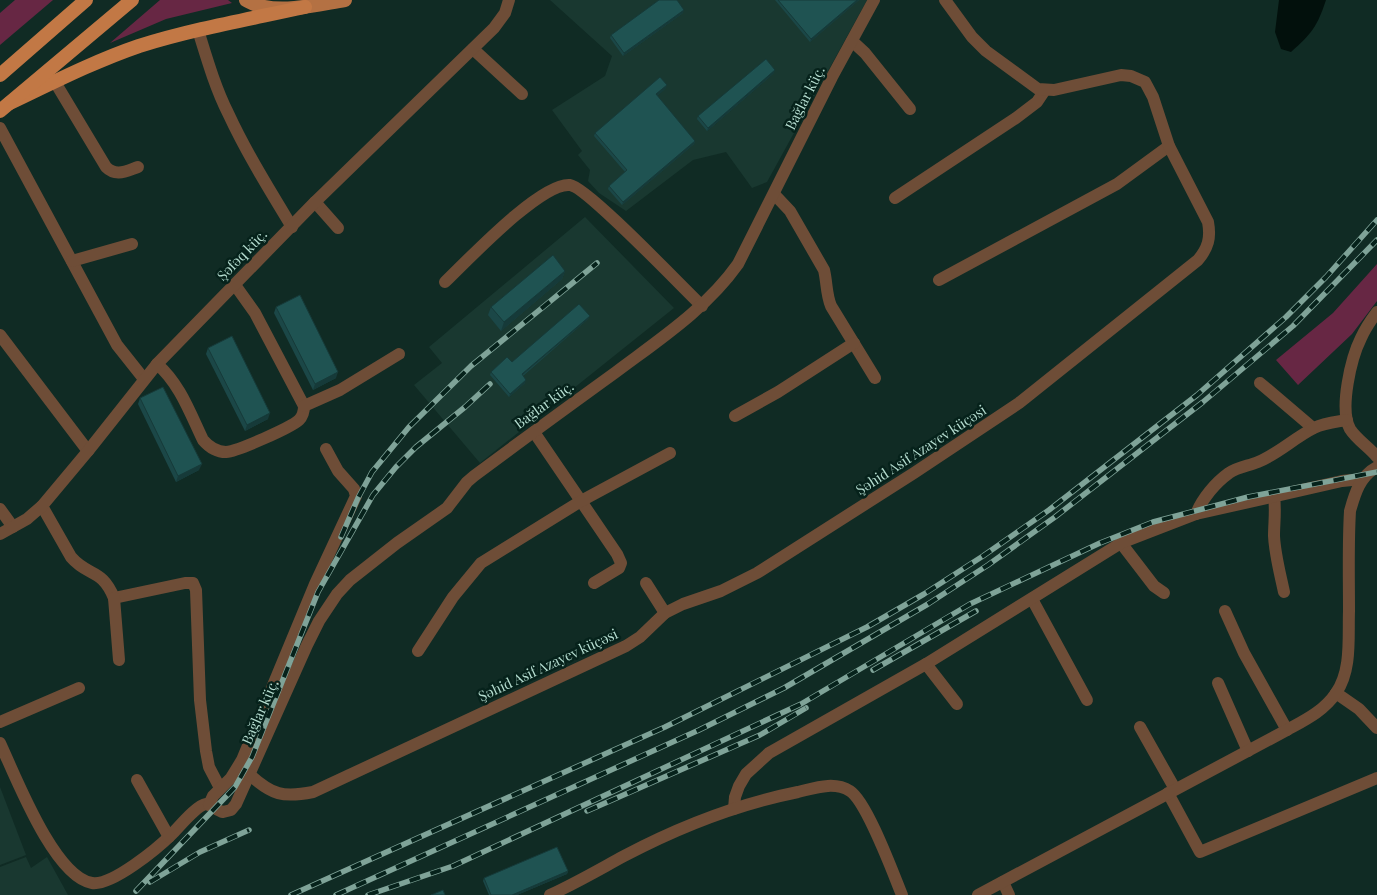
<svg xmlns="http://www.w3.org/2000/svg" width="1377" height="895" font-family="'Playfair Display',serif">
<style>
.built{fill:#193830}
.green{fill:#672744}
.water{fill:#02100c}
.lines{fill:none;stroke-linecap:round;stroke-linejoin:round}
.minor{stroke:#6e4d37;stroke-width:12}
.primary{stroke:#b47143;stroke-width:14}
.trunk{stroke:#c27845;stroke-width:14}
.rail-casing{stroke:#7fa398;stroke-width:5.5}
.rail{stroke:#06221b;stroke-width:4;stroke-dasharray:11;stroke-linecap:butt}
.wall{fill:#1b4747}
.shaded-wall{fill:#163a39}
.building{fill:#1f5352;stroke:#163a39}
.labels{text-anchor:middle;stroke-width:5;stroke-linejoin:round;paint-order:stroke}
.street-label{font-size:14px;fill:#b5ddd0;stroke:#06221b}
</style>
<rect width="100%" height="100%" fill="#102b24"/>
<!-- built -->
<g class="built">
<polygon points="550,0 867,0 767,182 752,188 726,152 693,160 626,211 599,193 588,181 590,170 578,155 582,151 552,110 605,76 612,56"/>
<polygon points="585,217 674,308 480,463 414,385 442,363 429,347"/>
<polygon points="0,787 26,855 0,865"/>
<polygon points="26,857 31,868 47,857 68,895 0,895 0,867"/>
</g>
<!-- green -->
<g class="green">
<polygon points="15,0 53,0 0,45 0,13"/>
<polygon points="160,0 228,0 232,3 166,19 110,43"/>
<polygon points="1377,264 1377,301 1352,334 1298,385 1276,360 1333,313"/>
</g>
<!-- water -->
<path class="water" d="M1279 0H1326C1317 27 1312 33 1291 52L1281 49 1275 32Z"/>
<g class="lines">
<!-- minor -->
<g class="minor">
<path d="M198 30C207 59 215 87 228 113 246 152 269 189 292 227"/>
<polyline points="852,41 865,53 910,109"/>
<polyline points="473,49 522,94"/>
<path d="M55 82 106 167C116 177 126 171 138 167"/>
<polyline points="0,128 117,345 144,379"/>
<path d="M774 194 790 211 824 270C827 282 826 294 831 306L875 378"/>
<polyline points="895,198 1016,118 1037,102 1045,90"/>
<polyline points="315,202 338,228"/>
<polyline points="72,261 132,244"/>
<polyline points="939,280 1117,184 1169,146"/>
<path d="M445 282C467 261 541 182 570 185 587 187 683 288 702 306"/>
<path d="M1377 312C1371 320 1365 329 1361 338 1351 358 1339 409 1350 429 1357 440 1369 447 1377 457"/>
<polyline points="0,335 88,451"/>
<path d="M157 364C180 384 190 413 203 440 209 447 217 452 226 452 238 451 290 428 299 420 303 416 304 411 304 406L255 313 235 285"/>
<polyline points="1260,383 1313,428"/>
<polyline points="304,406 340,390 399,354"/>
<polyline points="735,416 778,392 854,343"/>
<polyline points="534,432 617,554 621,563 619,568 594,583"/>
<path d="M1274 496C1276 510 1274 523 1274 536 1275 555 1280 573 1284 592"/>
<path d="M42 506 71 557C88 577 102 568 114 598L185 583H193L196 590 200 700 206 751 209 767 220 788"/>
<polyline points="0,509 13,527"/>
<path d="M1196 514C1202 499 1215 483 1229 473 1238 467 1248 466 1258 462 1278 454 1294 438 1314 428 1324 423 1336 422 1347 420"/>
<polyline points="0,534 27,519 42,506 88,451 157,364 315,202 494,28 505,13 509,0"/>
<polyline points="1121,543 1154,586 1164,593"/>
<polyline points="646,583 665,613"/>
<polyline points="114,598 119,660"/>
<polyline points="1032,599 1087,700"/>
<polyline points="1225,611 1244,653 1287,730"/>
<polyline points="418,651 453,597 481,563 581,501 670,453"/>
<polyline points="926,664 957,704"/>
<polyline points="1218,683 1248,751"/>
<polyline points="1336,693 1359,709 1377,728"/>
<polyline points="0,722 79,688"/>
<polyline points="1140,727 1175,789"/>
<path d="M0 743C15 775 54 877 92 883 112 886 158 848 172 834 179 827 197 805 206 804 212 804 217 811 223 812L231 810 236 804 307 645 319 621 337 594 350 580 397 543 447 508 467 482 474 476C521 441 569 406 616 372 660 339 706 309 738 264L832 77 874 0"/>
<path d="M249 774C272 795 283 798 313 792L626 646 640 637 665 613 683 604 721 591 757 573 914 473 1019 403 1198 260C1208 248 1211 238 1208 222L1169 146 1153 97 1145 82 1131 76 1121 75 1054 90 1038 89 986 51 972 37 945 0"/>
<polyline points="137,780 169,837"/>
<polyline points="1168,793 1200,852 1377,778"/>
<polyline points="209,805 213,796 231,778 242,760 315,584 356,496 354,489 338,471 326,449"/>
<polyline points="734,809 735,797 739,786 746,774 769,753 926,664 1121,543 1196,514 1342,481 1352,480"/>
<polyline points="1003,882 1009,895"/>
<path d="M550 895C576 883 600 869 624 856 679 827 738 804 798 792 815 788 834 781 850 791 867 802 893 873 902 895"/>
<path d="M978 895 1287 730C1305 720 1324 711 1336 693 1352 670 1348 638 1349 611 1349 578 1348 544 1350 511 1355 493 1360 476 1377 467"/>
</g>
<!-- primary -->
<path class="primary" d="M246 0C250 2 255 5 260 6 286 13 320 4 345 0"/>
<!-- trunk -->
<g class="trunk">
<polyline points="0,75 86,0"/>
<path d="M10 103C52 83 95 61 139 46 193 29 250 19 305 7"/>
<polyline points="0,111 132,0"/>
</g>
<defs>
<g id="rail">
<polyline points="341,537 358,498 372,472 409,427 471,366 597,263"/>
<polyline points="873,670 976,611"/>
<polyline points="587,811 760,735 806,708"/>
<polyline points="150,882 200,852 249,830"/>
<polyline points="136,891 235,787 252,757 318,592 373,495 396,467 416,447 465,407 490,384"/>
<polyline points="291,895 665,727 867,627 924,594 983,556 1049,510 1197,395 1286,317 1326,277 1377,220"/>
<polyline points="336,895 699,730 784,688 928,604 988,565 1055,517 1203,402 1293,326 1377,240"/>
<polyline points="368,895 453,866 801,704 970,604 1100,543 1153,522 1248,497 1377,472"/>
</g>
</defs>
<!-- rail casing -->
<use href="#rail" class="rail-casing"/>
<!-- rail -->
<use href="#rail" class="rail"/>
</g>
<!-- wall -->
<g class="wall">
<polygon points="775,0 859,0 810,42"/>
<polygon points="683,13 623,56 610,38 611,35"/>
<polygon points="774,73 707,131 697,119 698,116"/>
<polygon points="666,88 657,96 695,141 694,144 622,205 608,189 609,186 625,172 594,136 595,133"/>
<polygon points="565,271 562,279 501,331 488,315 491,307"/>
<polygon points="276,307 336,378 313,390 274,313"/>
<polygon points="590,316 588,319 523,376 525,383 509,397 490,375 491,372 512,362"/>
<polygon points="208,348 268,419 245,431 206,354"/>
<polygon points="140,398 199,470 176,482 138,404"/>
<polygon points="568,871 567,874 517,895 489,895 483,881 484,878"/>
</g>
<!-- shaded-wall -->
<g class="shaded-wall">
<polygon points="857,0 859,0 810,42 811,39"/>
<polygon points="684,10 683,13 623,56 624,53"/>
<polygon points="775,70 774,73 707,131 708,128"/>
<polygon points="667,85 666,88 655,98 656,94"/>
<polygon points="695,141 694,144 622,205 623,202"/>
<polygon points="565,271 562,279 501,331 504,322"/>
<polygon points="590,316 588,319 520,377 522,374"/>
<polygon points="338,372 336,378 313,390 315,384"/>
<polygon points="526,380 525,383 509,397 510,394"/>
<polygon points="270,413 268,419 245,431 247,425"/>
<polygon points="202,464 199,470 176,482 178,476"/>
<polygon points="568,871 567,874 517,895 512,895"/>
</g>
<!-- building -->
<g class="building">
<polygon points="659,0 677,0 684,10 624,53 611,35"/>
<polygon points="778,0 857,0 811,39"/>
<polygon points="766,59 775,70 708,128 698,116"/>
<polygon points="660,77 667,85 656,94 695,141 623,202 609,186 627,170 595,133"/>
<polygon points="553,255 565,271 504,322 491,307"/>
<polygon points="300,295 338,372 315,384 276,307"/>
<polygon points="579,304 590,316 522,374 526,380 510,394 491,372 507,357 512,362"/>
<polygon points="232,336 270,413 247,425 208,348"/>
<polygon points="163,387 202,464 178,476 140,398"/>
<polygon points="557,847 568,871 512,895 491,895 484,878"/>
<polygon points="443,890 445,895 431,895"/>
</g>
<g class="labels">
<!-- street labels -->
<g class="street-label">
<text transform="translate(805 98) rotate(-63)" y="5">Bağlar küç.</text>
<text transform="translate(242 255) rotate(-46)" y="5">Şəfəq küç.</text>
<text transform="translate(544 405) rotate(-36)" y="5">Bağlar küç.</text>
<text transform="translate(921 450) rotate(-33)" y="5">Şəhid Asif Azayev küçəsi</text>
<text transform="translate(548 665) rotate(-25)" y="5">Şəhid Asif Azayev küçəsi</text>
<text transform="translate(260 712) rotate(-66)" y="5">Bağlar küç.</text>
</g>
</g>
</svg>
